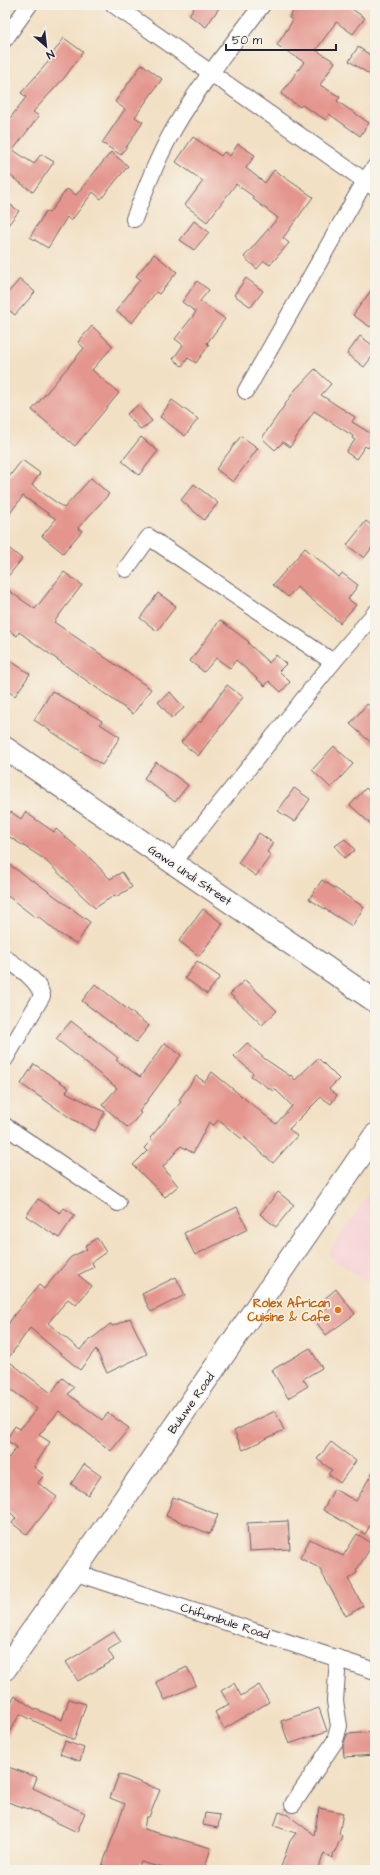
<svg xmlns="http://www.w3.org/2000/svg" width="380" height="1875" font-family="'Architects Daughter',sans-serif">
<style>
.built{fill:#f7cfd4}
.building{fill:#e4958d}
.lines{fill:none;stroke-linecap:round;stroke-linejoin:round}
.street-casing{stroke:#6b646b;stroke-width:18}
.secondary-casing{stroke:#6b646b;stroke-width:24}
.street{stroke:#fff;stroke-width:16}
.secondary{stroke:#fff;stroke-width:22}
.food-dot{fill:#e8710a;stroke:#f7f3e8;stroke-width:1.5}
.labels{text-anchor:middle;stroke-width:3;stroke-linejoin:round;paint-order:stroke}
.street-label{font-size:12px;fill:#22223b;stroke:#f7f3e8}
.food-label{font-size:12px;font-weight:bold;fill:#c56008;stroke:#f7f3e8;text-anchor:end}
</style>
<rect width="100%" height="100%" fill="#f7f3e8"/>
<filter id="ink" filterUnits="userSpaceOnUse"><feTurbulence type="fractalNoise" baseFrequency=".025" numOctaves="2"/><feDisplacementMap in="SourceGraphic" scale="8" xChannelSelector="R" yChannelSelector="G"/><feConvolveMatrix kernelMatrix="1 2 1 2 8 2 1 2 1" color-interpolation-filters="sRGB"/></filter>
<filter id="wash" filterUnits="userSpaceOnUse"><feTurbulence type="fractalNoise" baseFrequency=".012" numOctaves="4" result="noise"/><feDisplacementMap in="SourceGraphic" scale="16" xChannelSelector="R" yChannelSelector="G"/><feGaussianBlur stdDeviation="0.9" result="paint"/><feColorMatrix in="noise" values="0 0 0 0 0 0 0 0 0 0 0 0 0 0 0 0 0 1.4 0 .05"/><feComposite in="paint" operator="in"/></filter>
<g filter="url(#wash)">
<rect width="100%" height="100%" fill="#f2e0c4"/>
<!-- built -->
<polygon class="built" points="375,1183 375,1288 328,1255"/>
<g id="blocks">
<!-- building -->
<g class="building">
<polygon points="196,5 221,5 206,27 189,15"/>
<polygon points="297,5 346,5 365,18 353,34 336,22 316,50 335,62 320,85 340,97 337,101 369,123 360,136 329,114 326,120 302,105 300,107 281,94 304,62 277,45 293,20 289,18"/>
<polygon points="64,38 83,52 65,77 33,112 39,116 13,150 34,164 41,154 54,162 33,192 5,172 5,125 26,97 21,93 49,61 48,60"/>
<polygon points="358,47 375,58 375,78 349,61"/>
<polygon points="142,64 162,79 135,117 143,122 121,155 102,143 125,109 115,102"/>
<polygon points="193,137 221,156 224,152 230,156 238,144 255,155 246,168 265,183 274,170 313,197 283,238 289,243 270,265 264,261 257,269 244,257 278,218 253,199 254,197 236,184 207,222 185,205 203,181 176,162"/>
<polygon points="111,152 128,166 101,199 93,192 71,221 67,217 48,248 30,237 46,211 49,213 67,189 76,195"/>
<polygon points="5,201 19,211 5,229"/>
<polygon points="194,221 209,232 194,250 180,240"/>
<polygon points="154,254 177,272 159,294 156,292 132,323 116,311 140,279 136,276"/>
<polygon points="246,278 263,291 251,307 234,295"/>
<polygon points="20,279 35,292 15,315 5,307 5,296"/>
<polygon points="197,281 209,290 200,301 225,319 207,343 209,345 196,363 188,358 182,366 173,359 183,345 175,339 196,312 182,302"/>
<polygon points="375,285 375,320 370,327 353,315"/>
<polygon points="92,326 113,346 92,370 119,393 75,446 32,410 84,348 78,342"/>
<polygon points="360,336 375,347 375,353 364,367 347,354"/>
<polygon points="315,369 331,384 321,395 355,417 352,422 375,436 368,448 365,446 356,459 346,452 355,440 352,438 353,436 314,411 290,447 283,442 275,450 262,438 295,390"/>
<polygon points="172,400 198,419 185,436 160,417"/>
<polygon points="138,405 152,421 141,430 127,414"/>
<polygon points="241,436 258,448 233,482 216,469"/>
<polygon points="141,437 158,451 139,475 122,461"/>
<polygon points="22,460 40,473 32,485 64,508 91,478 109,494 78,528 82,531 63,553 42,536 56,519 23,496 5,520 5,482"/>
<polygon points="194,484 218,503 204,520 181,500"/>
<polygon points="366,521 375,528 375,544 364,558 347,545"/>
<polygon points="5,545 22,559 5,580"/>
<polygon points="305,548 339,577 342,573 358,585 348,599 356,605 340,623 297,587 288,597 273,585"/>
<polygon points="64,572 82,585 54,622 151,689 133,714 19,632 17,636 5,628 5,588 35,609"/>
<polygon points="158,593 176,606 157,631 140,618"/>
<polygon points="220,620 249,642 248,643 269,663 276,655 286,664 279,671 290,682 281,692 269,681 265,686 236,660 230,668 216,658 204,672 190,661"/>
<polygon points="5,657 30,674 15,696 5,689"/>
<polygon points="227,685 243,697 198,756 181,742 198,722 201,722"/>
<polygon points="52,691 102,721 100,724 120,737 102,765 34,720"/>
<polygon points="170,692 184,708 172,718 158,702"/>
<polygon points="367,704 375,710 375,746 350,724"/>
<polygon points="334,746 353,764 331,788 312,770"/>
<polygon points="156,762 188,785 175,802 144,778"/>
<polygon points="294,788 310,799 295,822 278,811"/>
<polygon points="366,788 375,797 375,828 350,805"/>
<polygon points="11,812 21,819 25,812 54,832 56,829 92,860 110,879 122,872 132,887 116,897 115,895 95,908 44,859 5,834 5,820"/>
<polygon points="259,833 273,843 267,852 271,855 256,876 238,863"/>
<polygon points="345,839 355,850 344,858 335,846"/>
<polygon points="10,865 32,881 33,880 90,922 77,944 58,933 38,916 36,918 5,894 5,872"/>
<polygon points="322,880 364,907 352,926 309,899"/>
<polygon points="203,909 223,924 199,956 179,941"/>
<polygon points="197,961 220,977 207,994 185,978"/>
<polygon points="245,980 277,1011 262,1025 230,994"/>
<polygon points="95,984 149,1026 136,1042 82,1001"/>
<polygon points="71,1021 118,1058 116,1060 140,1077 165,1043 181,1055 139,1112 141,1113 128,1128 102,1105 117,1088 56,1039"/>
<polygon points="247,1043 265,1059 290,1076 291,1075 295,1080 318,1058 339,1079 329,1089 337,1095 331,1104 321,1097 289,1129 297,1136 273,1163 244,1137 242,1139 218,1120 213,1126 209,1122 193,1153 181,1146 163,1167 178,1186 165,1197 133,1165 147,1151 144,1148 152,1140 150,1138 181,1102 179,1100 196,1076 205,1082 212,1072 276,1124 292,1106 274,1088 273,1091 251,1076 253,1073 234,1056"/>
<polygon points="34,1064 69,1088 66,1092 105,1112 95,1131 72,1119 21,1084"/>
<polygon points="278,1192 294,1205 276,1227 260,1214"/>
<polygon points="38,1199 60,1213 64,1208 75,1215 59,1238 26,1216"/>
<polygon points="237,1207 248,1229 195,1255 184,1233"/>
<polygon points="97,1238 106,1252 92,1262 94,1267 78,1275 92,1286 76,1305 68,1299 48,1323 80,1350 84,1345 110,1324 113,1326 130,1318 147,1354 107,1373 96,1349 80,1370 30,1328 7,1360 51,1393 62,1378 74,1387 68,1394 102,1420 108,1413 129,1428 111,1451 59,1411 39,1435 50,1442 34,1467 44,1475 38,1483 57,1497 27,1535 12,1523 16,1518 5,1507 5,1462 17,1447 6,1440 15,1426 20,1429 37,1409 5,1385 5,1329 14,1315 39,1285 44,1289 71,1257 87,1249 85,1246"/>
<polygon points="176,1277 185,1295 151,1312 142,1294"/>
<polygon points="336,1289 355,1314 326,1335 313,1318 330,1306 324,1299"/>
<polygon points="310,1348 322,1368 303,1379 308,1386 288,1398 272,1370"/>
<polygon points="275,1411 284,1430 243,1450 234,1431"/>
<polygon points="331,1442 356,1461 340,1483 328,1474 332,1470 317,1459"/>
<polygon points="84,1464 101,1476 88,1495 71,1484"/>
<polygon points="375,1468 375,1517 365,1534 323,1510 334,1489 356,1501"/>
<polygon points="173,1497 218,1515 210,1534 166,1516"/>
<polygon points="288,1521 290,1549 249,1551 247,1523"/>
<polygon points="357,1534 373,1544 356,1571 357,1573 348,1579 363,1606 346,1616 319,1568 300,1558 310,1539 343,1556"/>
<polygon points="114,1632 121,1642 108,1650 114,1660 78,1681 66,1662"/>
<polygon points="187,1667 196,1685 165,1700 156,1682"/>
<polygon points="234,1683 241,1696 259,1685 269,1702 224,1729 215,1712 229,1704 221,1691"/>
<polygon points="15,1696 33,1708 62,1720 69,1699 86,1704 74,1740 20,1714 5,1739 5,1712"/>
<polygon points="319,1708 327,1731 289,1744 281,1721"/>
<polygon points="375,1732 375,1755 344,1757 343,1745 347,1734"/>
<polygon points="65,1741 84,1748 80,1761 60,1754"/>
<polygon points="5,1766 37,1777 33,1788 85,1813 77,1832 31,1810 5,1801"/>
<polygon points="119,1774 160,1790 149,1817 146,1817 144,1829 211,1848 204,1870 170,1870 141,1862 138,1870 112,1870 102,1866 125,1804 110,1798"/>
<polygon points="319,1808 343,1813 339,1834 342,1836 332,1858 324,1853 318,1870 280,1870 290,1841 296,1833 274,1826 279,1812 288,1815 314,1835"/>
<polygon points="205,1813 220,1815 218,1828 203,1825"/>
</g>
</g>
</g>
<g filter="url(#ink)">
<use href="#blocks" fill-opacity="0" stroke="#6b646b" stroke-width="1"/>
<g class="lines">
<defs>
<g id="street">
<polyline points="114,5 375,188"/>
<polyline points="5,39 29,5"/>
<path d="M134 219C146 188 158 156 175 127 200 84 232 45 262 5"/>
<polyline points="246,391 365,181 375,167"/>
<polyline points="126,569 149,537 333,662"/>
<polyline points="172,864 333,662 375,613"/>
<path d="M5 958C18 967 39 980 42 996L5 1059"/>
<polyline points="5,1126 118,1203"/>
<polyline points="74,1572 375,1671"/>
<polyline points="293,1804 335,1741 339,1726 335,1701 338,1658"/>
</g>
<g id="secondary">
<polyline points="5,748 375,1001"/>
<polyline points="5,1669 74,1572 375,1135"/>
</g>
</defs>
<!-- street casing -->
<use href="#street" class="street-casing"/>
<!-- secondary casing -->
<use href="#secondary" class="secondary-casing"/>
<!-- street -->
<use href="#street" class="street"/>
<!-- secondary -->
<use href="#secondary" class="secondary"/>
</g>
</g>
<!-- markers -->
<circle class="food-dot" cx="338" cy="1310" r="4"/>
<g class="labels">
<!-- street labels -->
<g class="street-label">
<text transform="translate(190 875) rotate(34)" y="4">Gawa Undi Street</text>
<text transform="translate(191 1403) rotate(-55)" y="4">Buluwe Road</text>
<text transform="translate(225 1621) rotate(18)" y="4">Chifumbule Road</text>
</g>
<!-- food labels -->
<g class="food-label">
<text x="330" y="1307">Rolex African<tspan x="330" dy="14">Cuisine &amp; Cafe</tspan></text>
</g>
</g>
<!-- margin -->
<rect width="380" height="1875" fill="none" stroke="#f7f3e8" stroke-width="20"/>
<!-- north arrow -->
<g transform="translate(46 46) rotate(152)" stroke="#f7f3e8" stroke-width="3" paint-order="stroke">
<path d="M0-3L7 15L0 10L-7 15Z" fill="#22223b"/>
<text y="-6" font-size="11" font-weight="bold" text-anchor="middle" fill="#22223b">N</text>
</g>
<!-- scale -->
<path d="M226 44v6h110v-6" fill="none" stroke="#22223b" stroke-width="2"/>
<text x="232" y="44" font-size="12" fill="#22223b" stroke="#f7f3e8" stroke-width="3" paint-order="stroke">50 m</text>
</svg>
